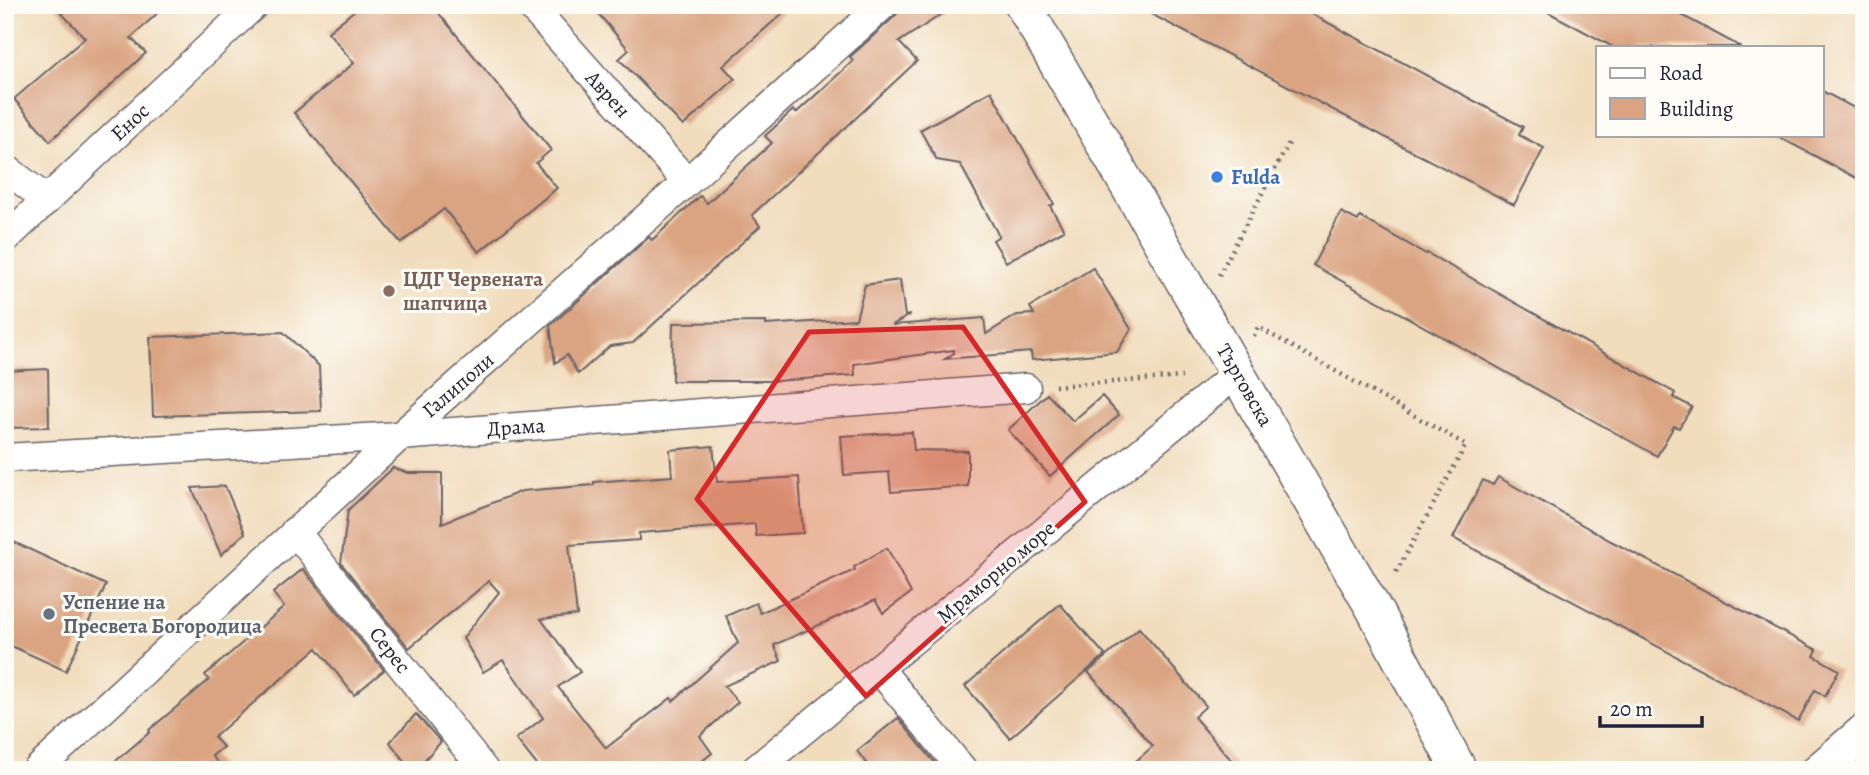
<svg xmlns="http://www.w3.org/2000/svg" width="1869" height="775" font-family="Alegreya,serif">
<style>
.building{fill:#daa482}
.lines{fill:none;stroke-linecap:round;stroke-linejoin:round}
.minor-casing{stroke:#6a6368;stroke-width:31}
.tertiary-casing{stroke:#6a6368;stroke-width:38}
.path{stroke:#6a6368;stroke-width:4.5;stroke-dasharray:2 5;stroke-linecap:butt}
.minor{stroke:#fff;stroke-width:28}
.tertiary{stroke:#fff;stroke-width:35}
.marked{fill:#d62828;fill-opacity:0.2;stroke:#d62828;stroke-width:5;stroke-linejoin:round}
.shop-dot{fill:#3f7fe0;stroke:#fdfcf7;stroke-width:2.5}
.education-dot{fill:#8d6e63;stroke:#fdfcf7;stroke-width:2.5}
.worship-dot{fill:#6b7280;stroke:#fdfcf7;stroke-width:2.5}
.labels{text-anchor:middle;stroke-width:6;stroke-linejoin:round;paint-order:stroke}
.street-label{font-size:21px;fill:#22223b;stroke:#fdfcf7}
.shop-label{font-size:21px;font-weight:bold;fill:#366cbe;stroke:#fdfcf7;text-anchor:start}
.education-label{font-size:21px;font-weight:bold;fill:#785e54;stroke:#fdfcf7;text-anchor:start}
.worship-label{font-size:21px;font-weight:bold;fill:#5b616d;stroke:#fdfcf7;text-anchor:start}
</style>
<rect width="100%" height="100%" fill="#fdfcf7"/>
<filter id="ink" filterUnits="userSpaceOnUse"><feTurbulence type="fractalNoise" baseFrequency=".0143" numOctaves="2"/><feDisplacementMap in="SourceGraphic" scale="14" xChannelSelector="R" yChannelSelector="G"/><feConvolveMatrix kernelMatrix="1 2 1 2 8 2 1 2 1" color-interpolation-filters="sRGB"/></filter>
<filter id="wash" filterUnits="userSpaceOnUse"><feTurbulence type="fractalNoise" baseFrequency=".00686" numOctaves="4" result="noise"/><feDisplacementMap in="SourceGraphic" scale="28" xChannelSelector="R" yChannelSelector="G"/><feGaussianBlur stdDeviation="1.57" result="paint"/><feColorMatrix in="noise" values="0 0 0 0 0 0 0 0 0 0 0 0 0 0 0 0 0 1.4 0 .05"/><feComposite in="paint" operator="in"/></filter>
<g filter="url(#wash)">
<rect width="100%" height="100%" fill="#f1dcbc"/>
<g id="blocks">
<!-- building -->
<g class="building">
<polygon points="54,5 166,5 131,38 146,53 50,141 14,99 85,38"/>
<polygon points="361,5 432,5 551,150 536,163 557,188 479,252 444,209 401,243 294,113 354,63 328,32"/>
<polygon points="591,5 792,5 723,66 735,79 683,126 619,59 629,50"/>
<polygon points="905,5 956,5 899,42 917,61 752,215 760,226 633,343 610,346 578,374 567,355 555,363 550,326 649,237 652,240 700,196 707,203 772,143 765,136 793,110 796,113 853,61 850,57 894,17"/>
<polygon points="1134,5 1295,5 1523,127 1519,135 1544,148 1514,205"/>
<polygon points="1535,5 1663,5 1741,47 1613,47"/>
<polygon points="991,91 1054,204 1050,206 1064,230 1006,262 993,240 999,236 960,164 937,160 920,130"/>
<polygon points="1822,91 1864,113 1864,182 1775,135 1822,135"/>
<polygon points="1341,212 1358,221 1360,217 1426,254 1427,253 1675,393 1673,397 1692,407 1679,428 1674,426 1657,456 1313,265"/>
<polygon points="1093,268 1131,329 1117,352 1032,360 1031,352 945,359 954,353 954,350 854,364 855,375 776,381 672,381 673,323 766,322 766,325 856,319 865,285 900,280 905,316 910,315 892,325 984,318 986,334 1017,315 1034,314 1030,307"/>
<polygon points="283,332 319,366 321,411 153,416 150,337"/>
<polygon points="48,369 49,427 5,428 5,371"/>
<polygon points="1047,394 1073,421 1102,396 1119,415 1050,476 1008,430"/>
<polygon points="912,432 914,450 968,451 968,486 891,492 889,472 844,475 841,436"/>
<polygon points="713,446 717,482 799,477 803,533 756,536 755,524 639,533 639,540 569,545 577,615 541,619 580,672 558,687 606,748 671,698 673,701 738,643 726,616 756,603 760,613 855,570 854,567 887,548 911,593 883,613 875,600 774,645 781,661 724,686 738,702 700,736 712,753 691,770 541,770 516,739 543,718 503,660 483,672 463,638 499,592 489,581 409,648 341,563 348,510 393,468 408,473 442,473 442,523 522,491 594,485 594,482 672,476 670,450"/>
<polygon points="1498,477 1611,541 1817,650 1814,656 1839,670 1825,696 1815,690 1798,721 1453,538 1483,480 1493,485"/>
<polygon points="225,486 245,533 221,555 192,488"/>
<polygon points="5,538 106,585 66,671 5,643"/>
<polygon points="303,569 384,670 354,695 317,648 214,737 223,747 212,756 224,770 105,770 150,732 149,730 209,680 205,675 284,607 273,593"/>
<polygon points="1060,604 1105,655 1010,738 965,686"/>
<polygon points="1139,628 1206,706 1194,717 1240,770 1126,770 1153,746 1088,672"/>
<polygon points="416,714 441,742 415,770 411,770 390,742"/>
<polygon points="898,718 941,770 872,770 857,751"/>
</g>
</g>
</g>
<g filter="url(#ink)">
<use href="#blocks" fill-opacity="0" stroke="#6a6368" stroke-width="2"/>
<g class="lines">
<defs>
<g id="minor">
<polyline points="530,5 687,182"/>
<polyline points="5,168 47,200"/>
<polyline points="5,239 254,5"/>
<polyline points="5,458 400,436 1026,388"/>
<polyline points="295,531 484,770"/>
<polyline points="879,669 963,770"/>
<polyline points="37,770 400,436 687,182 883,5"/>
<polyline points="755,770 1237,373"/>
</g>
<g id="tertiary">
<polyline points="1023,5 1375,611 1459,770"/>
<polyline points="1820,770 1864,732"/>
</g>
</defs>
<!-- minor casing -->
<use href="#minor" class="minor-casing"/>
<!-- tertiary casing -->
<use href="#tertiary" class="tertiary-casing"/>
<!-- path -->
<g class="path">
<polyline points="1219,275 1289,143"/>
<polyline points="1254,336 1258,327 1466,445 1394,576"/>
<polyline points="1055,386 1182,377"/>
</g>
<!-- minor -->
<use href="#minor" class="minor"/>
<!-- tertiary -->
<use href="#tertiary" class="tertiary"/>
</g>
</g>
<!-- marked area -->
<path class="marked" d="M963 327 1085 502 866 696 697 499 809 332Z"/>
<!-- markers -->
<circle class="shop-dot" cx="1217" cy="177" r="7"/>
<circle class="education-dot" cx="389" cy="291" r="7"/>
<circle class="worship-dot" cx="49" cy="614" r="7"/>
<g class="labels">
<!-- street labels -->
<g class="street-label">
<text transform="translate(608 94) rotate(48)" y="7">Аврен</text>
<text transform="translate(130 122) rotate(-43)" y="7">Енос</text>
<text transform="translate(458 385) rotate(-41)" y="7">Галиполи</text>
<text transform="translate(1245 385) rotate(60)" y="7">Търговска</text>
<text transform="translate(516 427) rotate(-4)" y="7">Драма</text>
<text transform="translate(996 572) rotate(-40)" y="7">Мраморно море</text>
<text transform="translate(390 650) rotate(52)" y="7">Серес</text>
</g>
<!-- shop labels -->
<g class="shop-label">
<text x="1231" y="184">Fulda</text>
</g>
<!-- education labels -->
<g class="education-label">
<text x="403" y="286">ЦДГ Червената<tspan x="403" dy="24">шапчица</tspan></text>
</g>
<!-- worship labels -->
<g class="worship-label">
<text x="63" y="609">Успение на<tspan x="63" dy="24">Пресвета Богородица</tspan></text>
</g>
</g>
<!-- margin -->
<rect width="1869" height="775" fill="none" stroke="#fdfcf7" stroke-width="28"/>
<!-- legend -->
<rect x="1596" y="46" width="228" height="91" fill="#fdfcf7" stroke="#a5a5ac" stroke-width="2"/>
<rect x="1610" y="68" width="35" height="10" fill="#ffffff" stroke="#a5a5ac" stroke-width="2"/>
<text x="1659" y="80" font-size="21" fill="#22223b">Road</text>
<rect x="1610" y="98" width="35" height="21" fill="#daa482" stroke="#a5a5ac" stroke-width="2"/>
<text x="1659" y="116" font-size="21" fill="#22223b">Building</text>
<!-- scale -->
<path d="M1600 716v10h102v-10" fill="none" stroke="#22223b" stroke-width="3.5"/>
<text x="1610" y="716" font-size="21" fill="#22223b" stroke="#fdfcf7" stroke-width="5" paint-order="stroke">20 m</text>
</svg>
